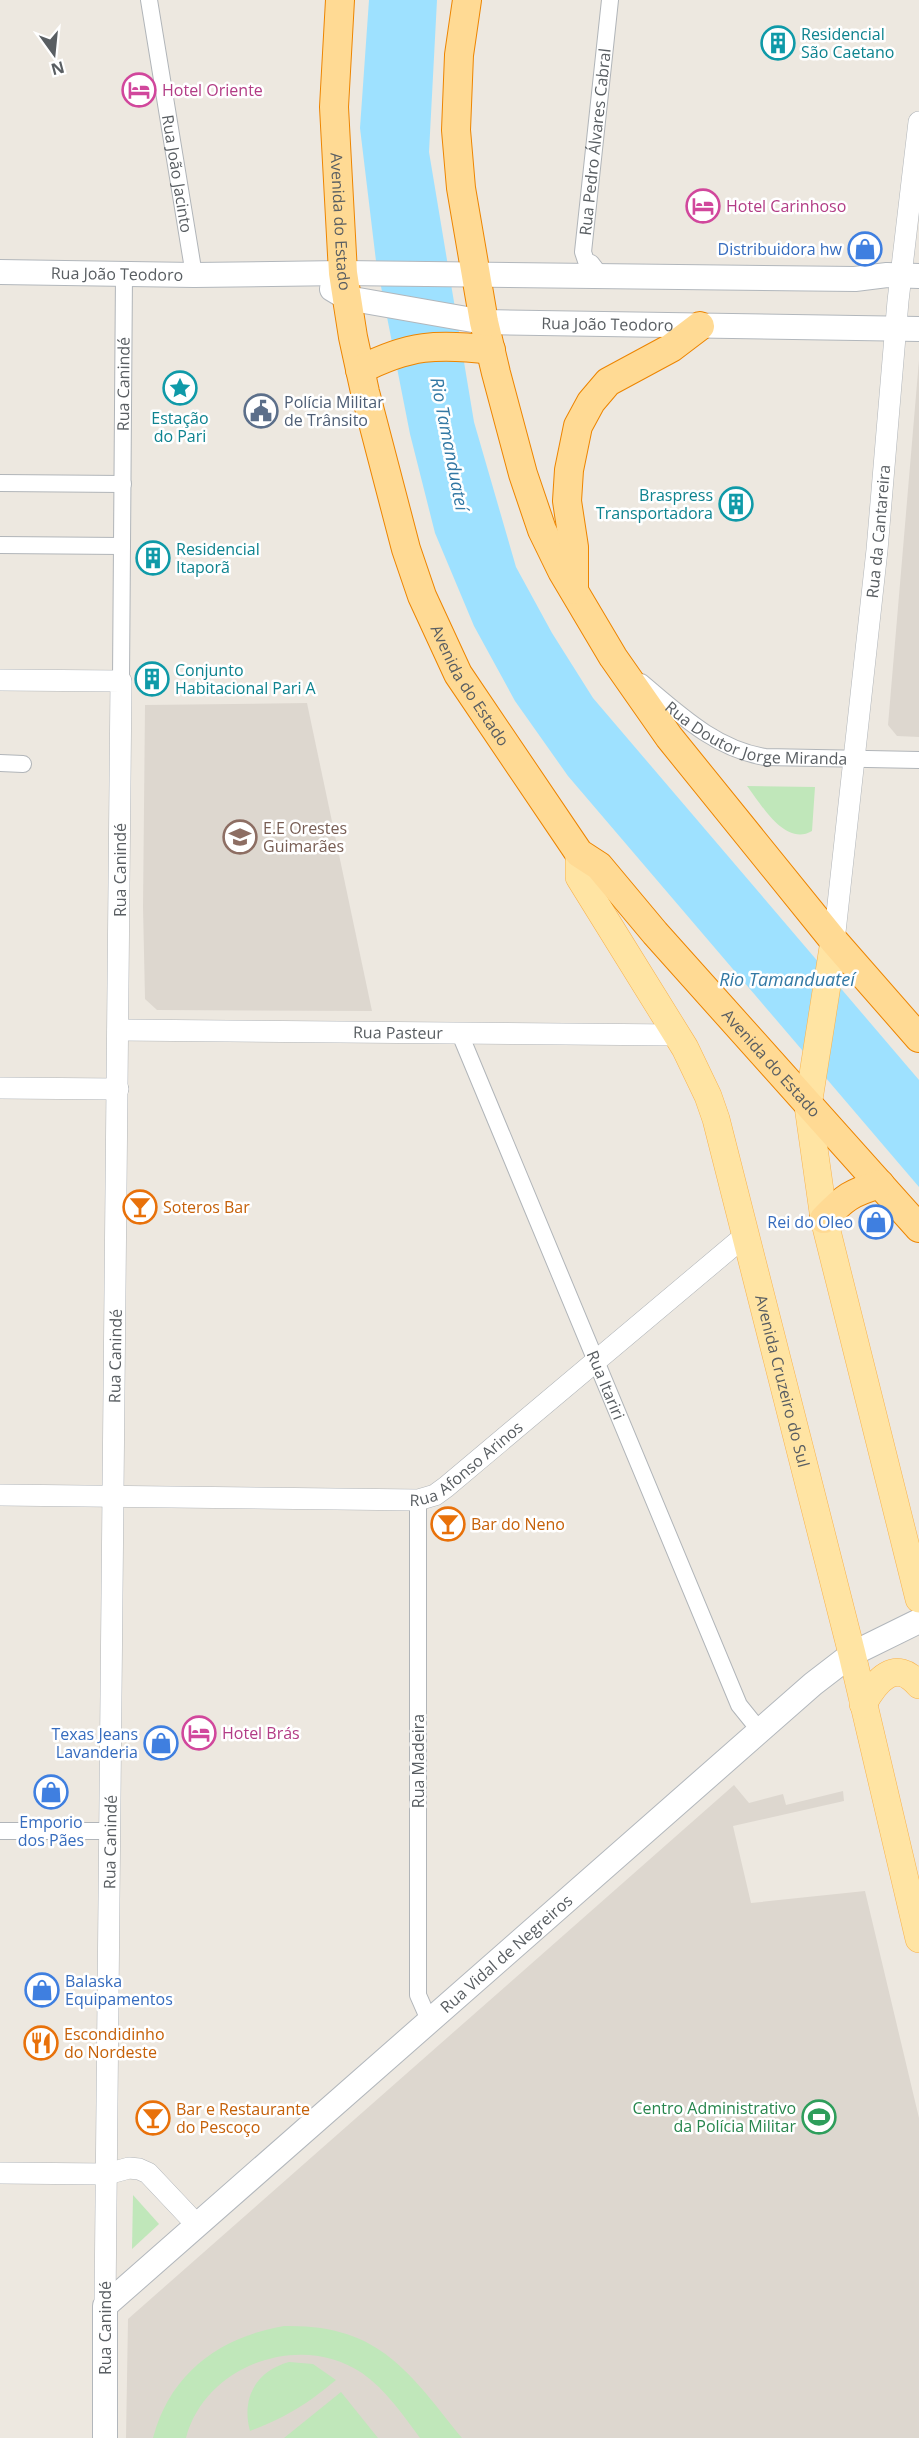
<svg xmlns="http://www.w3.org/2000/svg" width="919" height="2438" font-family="'Open Sans',sans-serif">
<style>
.education{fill:#ddd7cf}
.green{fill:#c0e7ba}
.water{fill:#9ee1ff}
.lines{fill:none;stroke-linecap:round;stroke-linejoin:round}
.minor-casing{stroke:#b1b5b9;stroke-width:18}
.tertiary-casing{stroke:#b1b5b9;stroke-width:22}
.secondary-casing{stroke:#b2b7bc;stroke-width:26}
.primary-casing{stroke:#f9b34d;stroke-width:28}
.trunk-casing{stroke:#ed8500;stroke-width:30}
.minor{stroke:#fff;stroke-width:16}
.tertiary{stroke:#fff;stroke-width:21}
.secondary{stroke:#fff;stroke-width:24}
.primary{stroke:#ffe4a3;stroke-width:27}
.trunk{stroke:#ffda94;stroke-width:28}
.labels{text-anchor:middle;stroke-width:5;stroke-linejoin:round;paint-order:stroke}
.culture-label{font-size:16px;fill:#0d838f;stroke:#fff;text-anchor:start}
.hotel-label{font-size:16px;fill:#b23c85;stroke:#fff;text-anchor:start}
.street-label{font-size:16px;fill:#595e62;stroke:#fff}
.shop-label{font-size:16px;fill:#366cbe;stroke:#fff;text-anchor:end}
.service-label{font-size:16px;fill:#4e5e75;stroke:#fff;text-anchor:start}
.education-label{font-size:16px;fill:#785e54;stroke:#fff;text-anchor:start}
.food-label{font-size:16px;fill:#c56008;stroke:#fff;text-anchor:start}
.leisure-label{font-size:16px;fill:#27864d;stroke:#fff;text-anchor:end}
.water-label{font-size:18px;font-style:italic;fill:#3278a4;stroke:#fff}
</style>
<rect width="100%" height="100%" fill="#ede8e0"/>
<!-- education -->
<g class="education">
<polygon points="919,360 919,737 897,736 888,725"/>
<polygon points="307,703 372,1011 157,1010 145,999 143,907 145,705"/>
<polygon points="734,1785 749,1803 783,1794 786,1805 843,1791 844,1801 733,1826 751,1903 865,1891 919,2118 919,2438 126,2438 128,2319"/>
</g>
<!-- green -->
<g class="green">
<path d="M747 786 815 787 812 831C785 847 761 804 747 786Z"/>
<polygon points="133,2195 159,2224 132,2249"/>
<path d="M284 2326C379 2324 408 2371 462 2438H420C403 2415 386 2390 362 2373 300 2331 205 2365 186 2438H153C170 2373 220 2337 284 2326Z"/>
<path d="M289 2362 313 2364 336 2380C306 2405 286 2417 250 2431 241 2398 256 2371 289 2362Z"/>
<polygon points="341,2392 378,2438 284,2438"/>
</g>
<!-- water -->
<polygon class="water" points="369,0 437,0 429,152 474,422 516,567 552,633 593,698 919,1080 919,1187 568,776 515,701 474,626 435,533 410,434 376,261 360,128"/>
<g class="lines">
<defs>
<g id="minor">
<path id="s1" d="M149 0 194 275"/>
<path id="s2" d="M601 276 591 263 586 261 583 252 610 0"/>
<polyline points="0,483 123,484"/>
<polyline points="0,545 122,546"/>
<path id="s3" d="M121 681 124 273"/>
<path id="s4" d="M641 682C678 713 715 749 765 757L919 760"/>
<polyline points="0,763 23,764"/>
<path id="s5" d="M460 1034 739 1705 760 1731"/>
<polyline points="418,1500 418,1995 429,2020"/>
<polyline points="0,1831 110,1831"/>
</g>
<g id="tertiary">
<polyline points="0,680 121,681 105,2306"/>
<path id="s6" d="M834 941 877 550 898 301 919 122"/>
<path id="s7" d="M118 1030 677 1035"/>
<polyline points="0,1088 118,1089"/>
<path id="s8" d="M0 1495 418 1500 435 1495 446 1487 747 1234"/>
<polyline points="0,2173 107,2174 129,2168 139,2169 148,2173 197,2225"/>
</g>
<g id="secondary">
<path id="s9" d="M0 272 194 275 343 273 855 279 887 275 919 276"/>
<path id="s10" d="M332 289 347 298 484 322 919 329"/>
<path id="s11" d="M105 2438V2306L813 1684 852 1654 919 1621"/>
</g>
<g id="primary">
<path id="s12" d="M579 853V877L685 1048 708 1096 716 1119 852 1654 919 1939"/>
<polyline points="834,941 808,1106 824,1219 919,1599"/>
<path d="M863 1704C876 1681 895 1657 919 1685"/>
</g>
<g id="trunk">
<path id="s13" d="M340 0 334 107 343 273 353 337 365 392 406 549 422 596 458 674 579 853 599 866 655 933 919 1228"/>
<polyline points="467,0 459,55 456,130 461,188 484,322 496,373 523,474 542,530 562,571 613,657 669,737 834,941 919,1038"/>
<path d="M360 370C408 345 438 343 491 350"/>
<polyline points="574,590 574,547 567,501 569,470 578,426 591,402 608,382 671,348 700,326"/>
<path d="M824 1219C845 1197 851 1193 880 1184"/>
</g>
</defs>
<!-- minor casing -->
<use href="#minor" class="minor-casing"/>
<!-- tertiary casing -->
<use href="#tertiary" class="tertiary-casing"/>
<!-- secondary casing -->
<use href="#secondary" class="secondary-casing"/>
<!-- primary casing -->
<use href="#primary" class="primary-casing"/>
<!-- trunk casing -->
<use href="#trunk" class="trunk-casing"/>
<!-- minor -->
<use href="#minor" class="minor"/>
<!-- tertiary -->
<use href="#tertiary" class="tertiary"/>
<!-- secondary -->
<use href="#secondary" class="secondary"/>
<!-- primary -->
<use href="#primary" class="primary"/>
<!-- trunk -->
<use href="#trunk" class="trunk"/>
</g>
<!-- icons -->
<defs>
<symbol id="building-ring" viewBox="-11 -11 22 22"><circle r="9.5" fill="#fff" stroke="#0f9aa8" stroke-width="1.5"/><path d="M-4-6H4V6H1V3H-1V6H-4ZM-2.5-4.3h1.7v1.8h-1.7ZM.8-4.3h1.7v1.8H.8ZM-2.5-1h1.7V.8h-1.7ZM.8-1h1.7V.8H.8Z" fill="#0f9aa8"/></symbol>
<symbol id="hotel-ring" viewBox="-11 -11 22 22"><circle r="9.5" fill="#fff" stroke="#d1479c" stroke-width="1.5"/><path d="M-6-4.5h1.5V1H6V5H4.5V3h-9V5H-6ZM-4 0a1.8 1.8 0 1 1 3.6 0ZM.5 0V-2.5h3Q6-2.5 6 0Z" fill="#d1479c"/></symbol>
<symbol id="shop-ring" viewBox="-11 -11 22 22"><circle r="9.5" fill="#fff" stroke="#3f7fe0" stroke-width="1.5"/><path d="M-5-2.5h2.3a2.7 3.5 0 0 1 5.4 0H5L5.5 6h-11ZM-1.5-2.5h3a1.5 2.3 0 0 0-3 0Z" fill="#3f7fe0"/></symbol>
<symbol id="sight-ring" viewBox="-11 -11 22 22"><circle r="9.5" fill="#fff" stroke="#0f9aa8" stroke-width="1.5"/><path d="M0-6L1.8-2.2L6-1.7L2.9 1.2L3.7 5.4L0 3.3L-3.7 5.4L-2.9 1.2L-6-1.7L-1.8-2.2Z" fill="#0f9aa8"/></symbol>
<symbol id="civic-ring" viewBox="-11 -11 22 22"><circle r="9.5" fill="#fff" stroke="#5c6f8a" stroke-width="1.5"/><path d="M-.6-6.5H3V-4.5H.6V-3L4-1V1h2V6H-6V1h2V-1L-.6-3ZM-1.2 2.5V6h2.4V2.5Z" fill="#5c6f8a"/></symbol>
<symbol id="school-ring" viewBox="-11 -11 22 22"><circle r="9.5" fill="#fff" stroke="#8d6e63" stroke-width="1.5"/><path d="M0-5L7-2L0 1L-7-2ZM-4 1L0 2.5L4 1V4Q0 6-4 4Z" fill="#8d6e63"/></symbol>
<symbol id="bar-ring" viewBox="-11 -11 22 22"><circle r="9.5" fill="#fff" stroke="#e8710a" stroke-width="1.5"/><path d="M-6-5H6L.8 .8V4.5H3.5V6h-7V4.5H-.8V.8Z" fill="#e8710a"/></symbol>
<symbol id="restaurant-ring" viewBox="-11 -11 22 22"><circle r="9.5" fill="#fff" stroke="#e8710a" stroke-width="1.5"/><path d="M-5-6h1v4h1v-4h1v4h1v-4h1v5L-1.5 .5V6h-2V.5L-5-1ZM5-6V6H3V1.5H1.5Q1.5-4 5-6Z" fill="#e8710a"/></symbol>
<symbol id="stadium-ring" viewBox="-11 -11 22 22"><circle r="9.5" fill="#fff" stroke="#2e9e5b" stroke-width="1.5"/><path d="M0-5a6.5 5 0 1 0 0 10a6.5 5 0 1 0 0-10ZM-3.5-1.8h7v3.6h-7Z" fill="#2e9e5b"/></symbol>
</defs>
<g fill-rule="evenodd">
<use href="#building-ring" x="759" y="24" width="38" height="38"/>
<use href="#hotel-ring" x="120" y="71" width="38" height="38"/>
<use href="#hotel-ring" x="684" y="187" width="38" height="38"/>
<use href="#shop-ring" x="846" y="230" width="38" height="38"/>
<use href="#sight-ring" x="161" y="369" width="38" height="38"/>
<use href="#civic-ring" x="242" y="392" width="38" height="38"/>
<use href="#building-ring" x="717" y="485" width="38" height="38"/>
<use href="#building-ring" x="134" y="539" width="38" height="38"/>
<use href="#building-ring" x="133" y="660" width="38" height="38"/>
<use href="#school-ring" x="221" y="818" width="38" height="38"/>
<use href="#bar-ring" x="121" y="1188" width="38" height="38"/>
<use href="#shop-ring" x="857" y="1203" width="38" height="38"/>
<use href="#bar-ring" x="429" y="1505" width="38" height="38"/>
<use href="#hotel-ring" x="180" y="1714" width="38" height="38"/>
<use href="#shop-ring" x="142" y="1724" width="38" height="38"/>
<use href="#shop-ring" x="32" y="1773" width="38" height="38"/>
<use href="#shop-ring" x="23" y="1971" width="38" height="38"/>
<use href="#restaurant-ring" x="22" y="2024" width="38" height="38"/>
<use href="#stadium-ring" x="800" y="2098" width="38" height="38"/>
<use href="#bar-ring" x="134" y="2099" width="38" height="38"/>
</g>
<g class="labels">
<!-- culture labels -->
<g class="culture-label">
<text x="801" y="40">Residencial<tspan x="801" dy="18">São Caetano</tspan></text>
<text x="180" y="424" text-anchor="middle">Estação<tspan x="180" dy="18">do Pari</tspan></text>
<text x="713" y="501" text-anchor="end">Braspress<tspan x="713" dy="18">Transportadora</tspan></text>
<text x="176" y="555">Residencial<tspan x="176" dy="18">Itaporã</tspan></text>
<text x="175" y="676">Conjunto<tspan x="175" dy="18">Habitacional Pari A</tspan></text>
</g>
<!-- hotel labels -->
<g class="hotel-label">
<text x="162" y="96">Hotel Oriente</text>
<text x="726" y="212">Hotel Carinhoso</text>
<text x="222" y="1739">Hotel Brás</text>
</g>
<!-- street labels -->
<g class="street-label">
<text dy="6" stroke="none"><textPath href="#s2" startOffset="142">Rua Pedro Álvares Cabral</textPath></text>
<text dy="6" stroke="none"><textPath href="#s1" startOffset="176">Rua João Jacinto</textPath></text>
<text dy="6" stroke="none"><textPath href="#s13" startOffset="222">Avenida do Estado</textPath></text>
<text dy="6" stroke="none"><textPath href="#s9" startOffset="117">Rua João Teodoro</textPath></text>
<text dy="6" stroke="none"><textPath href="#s10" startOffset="280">Rua João Teodoro</textPath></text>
<text dy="6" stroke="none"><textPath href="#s3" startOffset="297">Rua Canindé</textPath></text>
<text dy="6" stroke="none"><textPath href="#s6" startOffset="412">Rua da Cantareira</textPath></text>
<text dy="6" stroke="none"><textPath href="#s13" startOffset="708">Avenida do Estado</textPath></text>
<text dy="6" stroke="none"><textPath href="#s4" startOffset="132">Rua Doutor Jorge Miranda</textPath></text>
<text transform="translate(120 870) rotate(-90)" y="6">Rua Canindé</text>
<text dy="6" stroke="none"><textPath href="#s7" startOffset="280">Rua Pasteur</textPath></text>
<text dy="6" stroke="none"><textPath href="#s13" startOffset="1194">Avenida do Estado</textPath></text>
<text transform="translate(115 1356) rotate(-89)" y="6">Rua Canindé</text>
<text dy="6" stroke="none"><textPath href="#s12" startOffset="573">Avenida Cruzeiro do Sul</textPath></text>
<text dy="6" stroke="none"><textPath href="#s5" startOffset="380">Rua Itariri</textPath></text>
<text dy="6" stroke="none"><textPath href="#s8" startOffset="478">Rua Afonso Arinos</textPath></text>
<text transform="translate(418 1761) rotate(-90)" y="6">Rua Madeira</text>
<text transform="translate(110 1842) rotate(-89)" y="6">Rua Canindé</text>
<text dy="6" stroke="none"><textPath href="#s11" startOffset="666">Rua Vidal de Negreiros</textPath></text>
<text transform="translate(105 2328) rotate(-90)" y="6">Rua Canindé</text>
</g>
<!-- shop labels -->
<g class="shop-label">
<text x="842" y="255">Distribuidora hw</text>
<text x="853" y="1228">Rei do Oleo</text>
<text x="138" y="1740">Texas Jeans<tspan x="138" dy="18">Lavanderia</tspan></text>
<text x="51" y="1828" text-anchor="middle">Emporio<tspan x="51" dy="18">dos Pães</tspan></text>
<text x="65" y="1987" text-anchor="start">Balaska<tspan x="65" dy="18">Equipamentos</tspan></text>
</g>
<!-- service labels -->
<g class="service-label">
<text x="284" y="408">Polícia Militar<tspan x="284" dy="18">de Trânsito</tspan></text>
</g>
<!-- education labels -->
<g class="education-label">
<text x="263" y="834">E.E Orestes<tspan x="263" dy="18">Guimarães</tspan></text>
</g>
<!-- food labels -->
<g class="food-label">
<text x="163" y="1213">Soteros Bar</text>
<text x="471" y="1530">Bar do Neno</text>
<text x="64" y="2040">Escondidinho<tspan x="64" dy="18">do Nordeste</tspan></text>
<text x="176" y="2115">Bar e Restaurante<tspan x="176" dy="18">do Pescoço</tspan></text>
</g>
<!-- leisure labels -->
<g class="leisure-label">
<text x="796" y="2114">Centro Administrativo<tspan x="796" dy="18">da Polícia Militar</tspan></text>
</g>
<!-- water labels -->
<g class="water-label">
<text transform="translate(449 444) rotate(79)" y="6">Rio Tamanduateí</text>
<text x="787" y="986">Rio Tamanduateí</text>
</g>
</g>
<!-- north arrow -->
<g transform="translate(54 54) rotate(165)" stroke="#ffffff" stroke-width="4.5" paint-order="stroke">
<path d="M0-4.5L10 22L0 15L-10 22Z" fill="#595e62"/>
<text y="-9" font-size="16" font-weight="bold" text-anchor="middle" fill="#595e62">N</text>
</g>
</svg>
